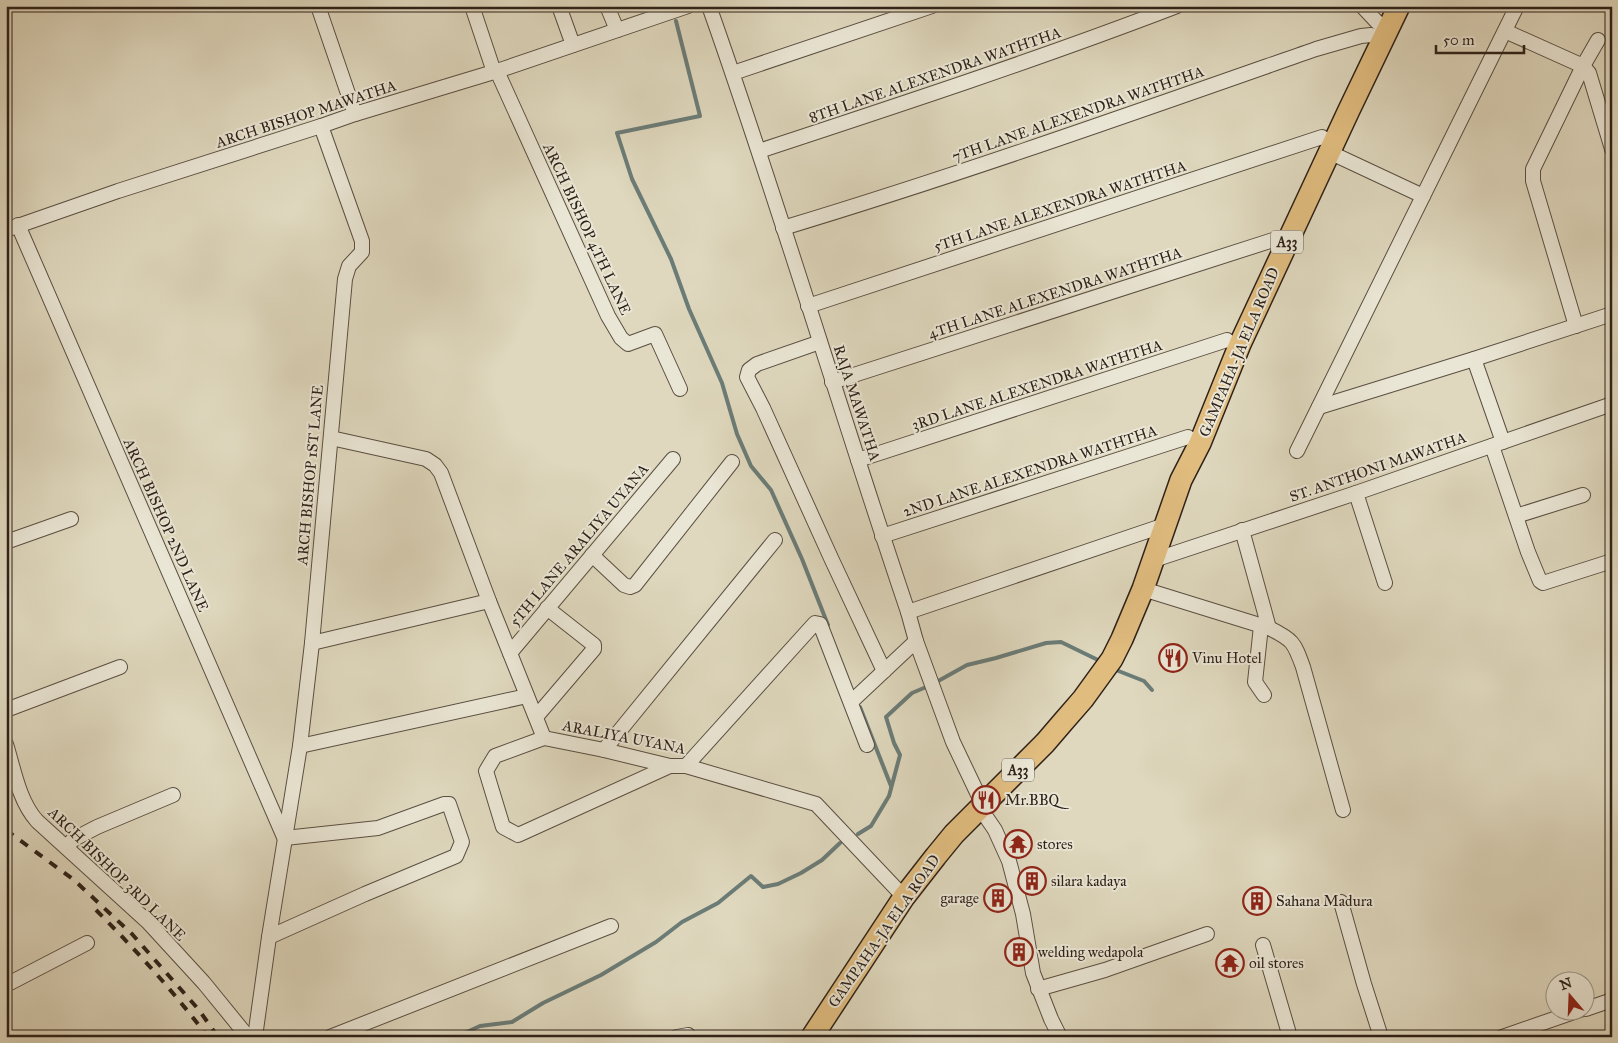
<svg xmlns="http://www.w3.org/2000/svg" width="1618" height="1043" font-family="'IM FELL Great Primer',serif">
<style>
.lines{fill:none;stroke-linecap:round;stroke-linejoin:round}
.stream{stroke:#6b7c77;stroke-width:4}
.minor-casing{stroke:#5a4f42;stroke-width:16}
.highway-casing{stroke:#2e2119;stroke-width:24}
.minor{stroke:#eae6d5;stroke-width:14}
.highway{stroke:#e0bc7f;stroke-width:21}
.rail{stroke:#2e2119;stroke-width:4;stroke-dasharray:9 9;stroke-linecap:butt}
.labels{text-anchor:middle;stroke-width:4;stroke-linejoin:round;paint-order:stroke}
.shield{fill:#eae6d5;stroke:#665c51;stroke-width:1}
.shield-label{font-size:14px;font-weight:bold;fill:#2e2119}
.street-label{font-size:15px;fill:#2e2119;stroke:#eae6d5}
.poi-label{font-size:15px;fill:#2e2119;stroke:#eae6d5;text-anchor:start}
</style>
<rect width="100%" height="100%" fill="#dfd8be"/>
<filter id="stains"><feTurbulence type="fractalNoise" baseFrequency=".004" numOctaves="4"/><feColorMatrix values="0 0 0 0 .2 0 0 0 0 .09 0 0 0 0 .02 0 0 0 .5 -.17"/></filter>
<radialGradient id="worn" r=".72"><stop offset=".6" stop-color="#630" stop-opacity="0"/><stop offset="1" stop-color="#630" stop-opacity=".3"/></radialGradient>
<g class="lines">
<!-- stream -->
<g class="stream">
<polyline points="676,21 700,116 617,133 632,179 671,259 689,309 722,383 737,434 751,466 771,490 802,559 828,625"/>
<polyline points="1116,670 1144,681 1152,690"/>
<polyline points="860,707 891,786"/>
<polyline points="858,834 871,826 889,796 900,755 894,743 886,717 912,693 931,685 967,665 996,658 1046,643 1061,642 1098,660"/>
<polyline points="456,1037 480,1026 512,1022 543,1003 601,975 656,942 682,922 718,903 751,876 763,887 778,884 801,873 822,860 840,843"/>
</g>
<defs>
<g id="minor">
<polyline points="318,6 355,114"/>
<polyline points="472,6 494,72"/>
<polyline points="559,6 573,45"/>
<polyline points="607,6 617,30"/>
<path d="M709 6C780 206 840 411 908 612L916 641 953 742 983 805"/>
<polyline points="1362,6 1377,22 1388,29"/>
<polyline points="1505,31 1583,66 1589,73 1612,149"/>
<polyline points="497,71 608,316 621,338 628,344 655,334 680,389"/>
<polyline points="733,73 932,6"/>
<path d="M759 151C899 105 1039 59 1177 6"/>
<polyline points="1329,152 1423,196"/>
<polyline points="18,225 284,837"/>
<path d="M783 228C962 174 1139 111 1316 49L1361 36 1371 35 1383 39"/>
<polyline points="6,230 118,191 321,126 355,114 497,71 688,6"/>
<polyline points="808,306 1322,137"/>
<polyline points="1576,326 1533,181 1533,169 1583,66 1598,40"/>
<polyline points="820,342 757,364 749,370 747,377 763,408 831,558 884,671"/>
<polyline points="1474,359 1503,442"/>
<polyline points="832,382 1273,240 1288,241"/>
<polyline points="1319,407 1474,359 1612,314"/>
<polyline points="331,438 426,459 435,465 441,473 489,601 544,738 604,750 670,766 686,766 816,804 904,897"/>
<polyline points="1492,446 1528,552 1540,581 1543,583 1612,561"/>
<polyline points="1297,451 1517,6"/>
<polyline points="858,460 1227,340"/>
<polyline points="1356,493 1385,583"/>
<polyline points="1516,516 1583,495"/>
<polyline points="1242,530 1269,628"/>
<polyline points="882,536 1188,437"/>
<polyline points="6,542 71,519"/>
<polyline points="592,555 624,585 630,587 635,585 732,462"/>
<polyline points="1154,560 1356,493 1612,404"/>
<path d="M1143 589 1269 628C1293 640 1294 642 1303 667L1343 810"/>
<polyline points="908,612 1165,525"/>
<polyline points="1261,626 1255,682 1264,695"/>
<polyline points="312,643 489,601"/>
<polyline points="510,653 673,459"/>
<polyline points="851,702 916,641"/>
<polyline points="6,710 120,667"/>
<polyline points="536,717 594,649 594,645 547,608"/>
<polyline points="544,738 495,756 486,771 503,827 518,835 670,766"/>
<path d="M6 744C14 770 19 801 37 821L148 922 204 983 248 1037"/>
<polyline points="300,746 527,696"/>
<polyline points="604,750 775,540"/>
<polyline points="686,766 815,623 820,624 867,745"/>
<polyline points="980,808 995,830 1009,861 1023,914 1033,973 1051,1019 1060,1037"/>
<polyline points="66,847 74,839 97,827 173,795"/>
<polyline points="1341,902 1364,984 1381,1037"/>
<polyline points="269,937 365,894 456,856 462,842 449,804 444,804 378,828 285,838"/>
<polyline points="1263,945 1290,1037"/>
<polyline points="6,985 87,943"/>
<polyline points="1038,989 1105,970 1207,934"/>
<polyline points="1586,1009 1612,1000"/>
<polyline points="255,1037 269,937 300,746 312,643 345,279 349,266 362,252 362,241 321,126"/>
<polyline points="330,1037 611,926"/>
<polyline points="677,1037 688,1035 689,1037"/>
<polyline points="1502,1037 1580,1010"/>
</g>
<polyline id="highway" points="812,1037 904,897 936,856 954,834 1045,743 1063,722 1083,699 1112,659 1122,639 1143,589 1181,480 1200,443 1240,344 1349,110 1399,6"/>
</defs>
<!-- minor casing -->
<use href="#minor" class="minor-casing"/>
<!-- highway casing -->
<use href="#highway" class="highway-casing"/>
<!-- minor -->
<use href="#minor" class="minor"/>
<!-- highway -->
<use href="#highway" class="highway"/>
<!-- rail -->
<g class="rail">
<polyline points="6,830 74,880 132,934 199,1010 218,1037"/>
<path d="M96 910C136 950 174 992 208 1037"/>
</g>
</g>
<!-- icons -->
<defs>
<symbol id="restaurant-ring" viewBox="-11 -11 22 22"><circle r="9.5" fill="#eae6d5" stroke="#8f2418" stroke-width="1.5"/><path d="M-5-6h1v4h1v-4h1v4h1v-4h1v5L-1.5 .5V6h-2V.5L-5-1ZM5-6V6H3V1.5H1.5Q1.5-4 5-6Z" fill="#8f2418"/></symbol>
<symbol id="temple-ring" viewBox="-11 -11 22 22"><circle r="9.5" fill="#eae6d5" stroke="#8f2418" stroke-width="1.5"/><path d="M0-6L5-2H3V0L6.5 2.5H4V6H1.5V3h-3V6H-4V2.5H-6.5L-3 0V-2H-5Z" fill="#8f2418"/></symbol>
<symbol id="building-ring" viewBox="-11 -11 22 22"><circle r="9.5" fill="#eae6d5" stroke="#8f2418" stroke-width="1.5"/><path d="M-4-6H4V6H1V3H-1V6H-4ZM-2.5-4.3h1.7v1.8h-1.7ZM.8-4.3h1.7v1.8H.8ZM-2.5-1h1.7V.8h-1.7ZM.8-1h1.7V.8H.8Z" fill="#8f2418"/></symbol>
</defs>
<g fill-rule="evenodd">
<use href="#restaurant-ring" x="1157" y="642" width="32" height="32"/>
<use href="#restaurant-ring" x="970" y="784" width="32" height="32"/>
<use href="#temple-ring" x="1002" y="828" width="32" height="32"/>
<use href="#building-ring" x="1016" y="865" width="32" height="32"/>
<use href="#building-ring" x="982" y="882" width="32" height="32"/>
<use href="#building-ring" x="1241" y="885" width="32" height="32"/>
<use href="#building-ring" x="1003" y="936" width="32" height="32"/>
<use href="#temple-ring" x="1214" y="947" width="32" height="32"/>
</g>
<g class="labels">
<!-- shield labels -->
<g class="shield">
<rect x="1271" y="230.5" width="32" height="23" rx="4"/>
<rect x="1002" y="758.5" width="32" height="23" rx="4"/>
</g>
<g class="shield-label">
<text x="1287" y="247">A33</text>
<text x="1018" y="775">A33</text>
</g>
<!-- street labels -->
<g class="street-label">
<text transform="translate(935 75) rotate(-19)" y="5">8TH LANE ALEXENDRA WATHTHA</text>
<text transform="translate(306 114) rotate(-18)" y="5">ARCH BISHOP MAWATHA</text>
<text transform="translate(1078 114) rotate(-19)" y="5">7TH LANE ALEXENDRA WATHTHA</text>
<text transform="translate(1060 206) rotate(-18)" y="5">5TH LANE ALEXENDRA WATHTHA</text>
<text transform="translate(587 229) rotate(65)" y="5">ARCH BISHOP 4TH LANE</text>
<text transform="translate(1055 293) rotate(-18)" y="5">4TH LANE ALEXENDRA WATHTHA</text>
<text transform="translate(1239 352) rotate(-67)" y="5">GAMPAHA-JA ELA ROAD</text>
<text transform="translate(1037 385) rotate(-18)" y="5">3RD LANE ALEXENDRA WATHTHA</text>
<text transform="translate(857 403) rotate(72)" y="5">RAJA MAWATHA</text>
<text transform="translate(1378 467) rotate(-19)" y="5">ST. ANTHONI MAWATHA</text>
<text transform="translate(1030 471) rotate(-18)" y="5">2ND LANE ALEXENDRA WATHTHA</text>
<text transform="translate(310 475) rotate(-85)" y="5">ARCH BISHOP 1ST LANE</text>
<text transform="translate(166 525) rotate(66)" y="5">ARCH BISHOP 2ND LANE</text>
<text transform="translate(579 545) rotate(-50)" y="5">5TH LANE ARALIYA UYANA</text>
<text transform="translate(624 737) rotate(11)" y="5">ARALIYA UYANA</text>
<text transform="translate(117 874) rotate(44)" y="5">ARCH BISHOP 3RD LANE</text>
<text transform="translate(884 931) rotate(-55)" y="5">GAMPAHA-JA ELA ROAD</text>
</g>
<!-- poi labels -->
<g class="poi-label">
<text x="1192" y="663">Vinu Hotel</text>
<text x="1005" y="805">Mr.BBQ</text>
<text x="1037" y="849">stores</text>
<text x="1051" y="886">silara kadaya</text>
<text x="979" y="903" text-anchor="end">garage</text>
<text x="1276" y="906">Sahana Madura</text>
<text x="1038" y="957">welding wedapola</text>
<text x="1249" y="968">oil stores</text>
</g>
</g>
<!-- margin -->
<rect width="1618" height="1043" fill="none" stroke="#dfd8be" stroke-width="25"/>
<rect x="8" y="8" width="1603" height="1028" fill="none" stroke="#2e2119" stroke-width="2.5"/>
<rect x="12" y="12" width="1593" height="1018" fill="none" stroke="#2e2119"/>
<!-- north arrow -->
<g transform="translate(1570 996) rotate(341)"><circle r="24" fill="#eae6d5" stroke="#9f978a"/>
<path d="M0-4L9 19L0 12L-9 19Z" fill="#8f2418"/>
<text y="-8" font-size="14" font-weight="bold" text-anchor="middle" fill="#2e2119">N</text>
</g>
<!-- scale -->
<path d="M1436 45v8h88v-8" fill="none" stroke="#2e2119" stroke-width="2.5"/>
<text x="1443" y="45" font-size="15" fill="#2e2119" stroke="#eae6d5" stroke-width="4" paint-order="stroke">50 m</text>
<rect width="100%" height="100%" filter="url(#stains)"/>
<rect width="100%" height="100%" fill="url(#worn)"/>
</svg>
